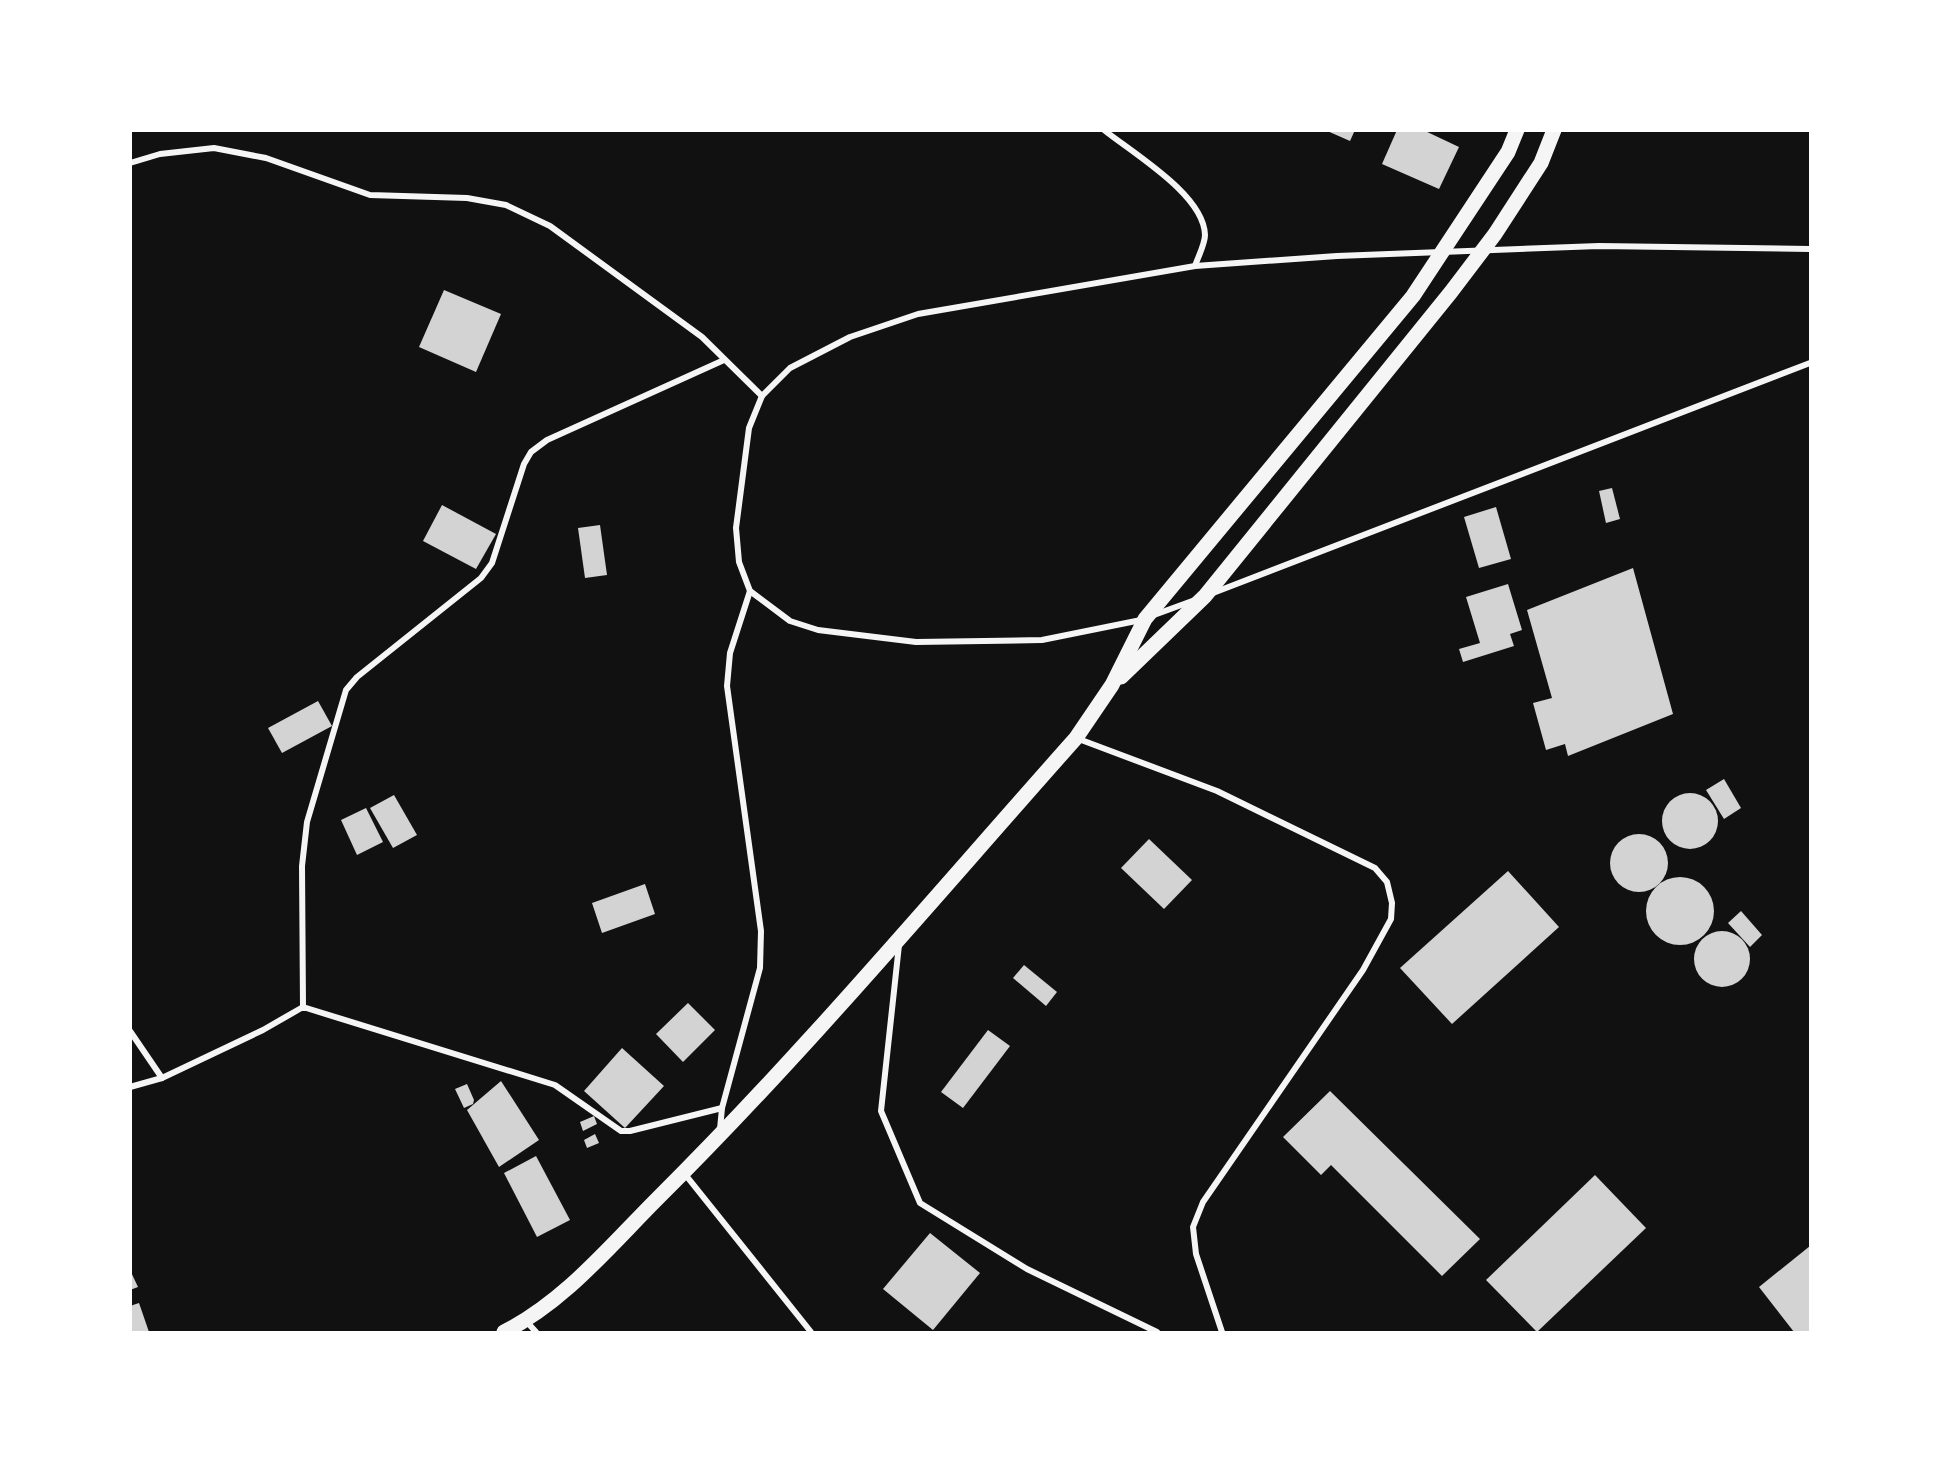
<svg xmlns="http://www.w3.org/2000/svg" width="1941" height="1463" font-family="'Varela Round',sans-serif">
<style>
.building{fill:#d3d3d3}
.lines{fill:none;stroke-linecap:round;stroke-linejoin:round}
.minor{stroke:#f5f5f5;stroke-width:6}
.primary{stroke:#f5f5f5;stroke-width:15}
</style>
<rect width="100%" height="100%" fill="#111"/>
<!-- building -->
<g class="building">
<polygon points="1325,130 1355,130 1350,141"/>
<polygon points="1397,130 1423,130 1459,147 1439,189 1382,164"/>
<polygon points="444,290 501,314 476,372 419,347"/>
<polygon points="1612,488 1620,519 1606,523 1599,491"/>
<polygon points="442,505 496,534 476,569 423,541"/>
<polygon points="1496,507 1511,559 1479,568 1464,517"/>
<polygon points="600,525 607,575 585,578 578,528"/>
<polygon points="1633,568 1673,714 1568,756 1565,744 1546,750 1533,703 1552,698 1527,610"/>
<polygon points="1508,584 1522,630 1510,634 1514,646 1463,662 1459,649 1480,643 1466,597"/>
<polygon points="318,701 332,726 282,753 268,728"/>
<polygon points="1724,779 1741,808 1724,819 1706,790"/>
<circle cx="1690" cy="821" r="28"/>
<polygon points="394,795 417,835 393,848 370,808"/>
<polygon points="366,808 383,842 357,855 341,820"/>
<circle cx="1639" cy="863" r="29"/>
<polygon points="1149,839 1192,880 1164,909 1121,868"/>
<polygon points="1508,871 1559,927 1452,1024 1400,968"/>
<circle cx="1680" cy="911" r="34"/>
<polygon points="645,884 655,914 602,933 592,903"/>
<polygon points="1741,911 1762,935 1750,947 1728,923"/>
<circle cx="1722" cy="959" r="28"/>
<polygon points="1024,965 1057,992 1046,1006 1013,978"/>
<polygon points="688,1003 715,1030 683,1062 656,1034"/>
<polygon points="988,1030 1010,1046 963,1108 941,1092"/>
<polygon points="622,1048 664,1086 625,1128 584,1091"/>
<polygon points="501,1081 539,1140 499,1167 467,1110"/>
<polygon points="467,1084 474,1100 473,1104 464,1108 455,1089"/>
<polygon points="1330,1091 1480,1239 1442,1276 1331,1165 1321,1175 1283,1137"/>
<polygon points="594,1116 597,1124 583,1131 580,1122"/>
<polygon points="595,1134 599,1143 587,1148 584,1140"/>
<polygon points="536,1156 570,1220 537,1237 504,1173"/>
<polygon points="1595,1175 1646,1228 1537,1332 1486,1280"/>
<polygon points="930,1233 980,1273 933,1330 883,1289"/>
<polygon points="1810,1246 1810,1332 1794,1332 1759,1287"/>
<polygon points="130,1270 138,1287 130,1290"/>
<polygon points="139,1303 149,1332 130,1332 130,1306"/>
</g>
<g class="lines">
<!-- minor -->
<g class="minor">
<path d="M1104 130C1134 154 1204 195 1205 235 1205 244 1198 257 1195 266"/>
<polyline points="130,163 160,154 214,148 266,158 370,195 467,198 506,205 550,226 702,337 762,396"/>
<polyline points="1213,593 1810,363"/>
<polyline points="1154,615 1195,600"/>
<polyline points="1141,620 1042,640 916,642 818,630 790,621 750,591 739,562 736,528 749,428 762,396 790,368 850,337 918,314 1195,266 1337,256 1599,246 1810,249"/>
<polyline points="1076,738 1217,791 1375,868 1387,882 1392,903 1391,919 1363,970 1203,1202 1193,1227 1196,1254 1222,1332"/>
<polyline points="899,945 881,1111 920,1203 1027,1269 1157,1332"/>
<polyline points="303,1007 302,866 307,822 346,690 357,677 481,578 492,563 524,464 531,452 547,440 724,360"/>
<polyline points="130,1031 162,1078"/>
<polyline points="130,1087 162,1078 263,1030 303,1007 555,1085 621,1131 630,1131 722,1108"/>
<polyline points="720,1129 722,1108 760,968 761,931 727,686 730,653 750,591"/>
<polyline points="684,1173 811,1332"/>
<polyline points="526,1321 536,1332"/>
</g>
<!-- primary -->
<g class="primary">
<polyline points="1121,677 1205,596 1451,292 1495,234 1541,163 1554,130"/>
<path d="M504 1332C564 1302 610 1246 657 1199 804 1053 938 893 1076 738L1112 685 1145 619 1413 296 1508 152 1517 130"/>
</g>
</g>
<!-- border -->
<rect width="1941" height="1463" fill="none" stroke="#ffffff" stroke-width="264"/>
</svg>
